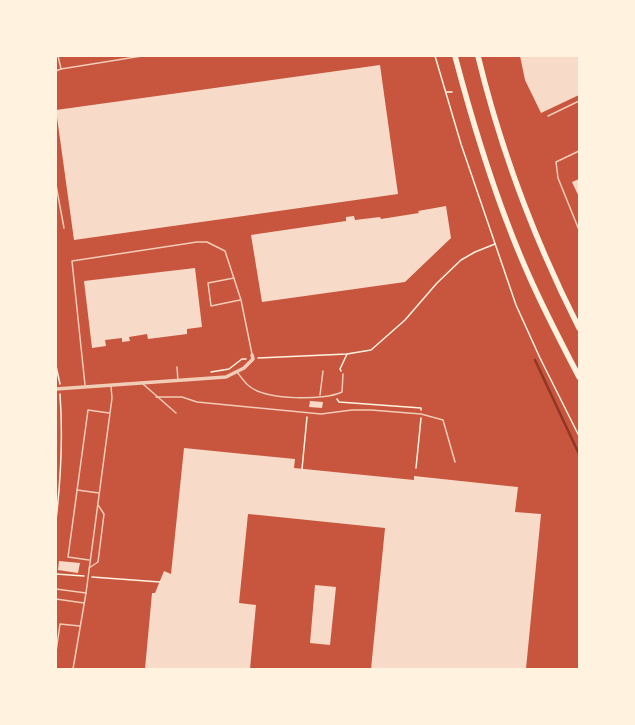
<svg xmlns="http://www.w3.org/2000/svg" width="635" height="725" font-family="Raleway,sans-serif">
<style>
.lines{fill:none;stroke-linecap:round;stroke-linejoin:round}
.stream{stroke:#8f3625;stroke-width:2.5}
.building{fill:#f7dbc8}
.path{stroke:#fff3e0;stroke-width:1.5}
.service{stroke:#f1ccb7;stroke-width:1.5}
.minor{stroke:#f1ccb7;stroke-width:3.5}
.trunk{stroke:#fff3e0;stroke-width:5.5}
</style>
<rect width="100%" height="100%" fill="#c8553d"/>
<g class="lines">
<!-- stream -->
<polyline class="stream" points="535,360 579,454"/>
</g>
<!-- building -->
<g class="building">
<polygon points="520,56 579,56 579,95 541,113 525,80"/>
<polygon points="380,65 398,194 74,240 56,110"/>
<polygon points="579,179 579,197 572,182"/>
<polygon points="446,206 451,238 405,282 262,302 251,235 346,221 346,217 354,216 355,220 380,217 381,219 419,213 418,211"/>
<polygon points="195,268 202,327 187,329 187,334 148,339 147,334 129,337 130,341 122,342 122,338 105,340 106,346 92,348 84,281"/>
<polygon points="310,401 323,402 322,408 309,407"/>
<polygon points="184,448 295,459 294,468 414,480 414,476 518,487 515,512 541,514 526,669 371,669 385,528 248,514 239,603 256,605 250,669 145,669 152,593 155,593 164,571 171,574"/>
<polygon points="59,561 80,563 78,573 58,570"/>
<polygon points="315,585 336,587 330,645 310,643"/>
</g>
<g class="lines">
<!-- path -->
<g class="path">
<polyline points="435,56 461,144 516,305 540,358 579,436"/>
<polyline points="446,92 452,92"/>
<polyline points="258,358 347,354 371,350 405,320 437,283 461,260 475,252 495,244"/>
<polyline points="56,366 60,384"/>
<polyline points="341,371 340,369 347,354"/>
<polyline points="211,372 229,369 242,359 246,359"/>
<polyline points="337,399 339,402 421,408 421,410"/>
<polyline points="416,468 421,418"/>
<polyline points="302,469 307,417"/>
<path d="M56 520C61 478 63 436 60 394"/>
<polyline points="56,574 84,576"/>
<polyline points="92,577 160,582"/>
</g>
<!-- service -->
<g class="service">
<polyline points="58,56 61,69"/>
<polyline points="56,71 61,69 142,56"/>
<polyline points="548,116 579,101"/>
<polyline points="579,151 556,162 558,178 579,230"/>
<polyline points="56,185 64,228"/>
<polyline points="234,278 208,283 211,306 240,300"/>
<polyline points="177,367 178,381"/>
<path d="M237 372C241 377 245 383 249 386 266 400 324 401 342 392L343 374"/>
<polyline points="143,384 176,413"/>
<polyline points="85,385 72,261 197,242 207,242 225,251 241,300 252,354"/>
<polyline points="320,395 323,371"/>
<polyline points="156,397 182,397 197,402 321,414 352,410 371,410 421,414 443,420 455,462"/>
<polyline points="77,490 99,493"/>
<polyline points="89,560 68,557 88,410 109,413"/>
<polyline points="89,568 98,562 104,514 98,505"/>
<polyline points="56,589 86,593"/>
<polyline points="56,599 84,603"/>
<polyline points="56,652 60,624 80,626"/>
<polyline points="73,669 86,593 112,398 111,386"/>
</g>
<!-- minor -->
<polyline class="minor" points="56,389 226,377 244,368 253,359 252,355"/>
<!-- trunk -->
<g class="trunk">
<path d="M455 56C475 132 498 207 530 278 545 312 562 344 579 377"/>
<path d="M478 56C501 151 535 241 579 328"/>
</g>
</g>
<!-- border -->
<rect width="635" height="725" fill="none" stroke="#fff3e0" stroke-width="114"/>
</svg>
